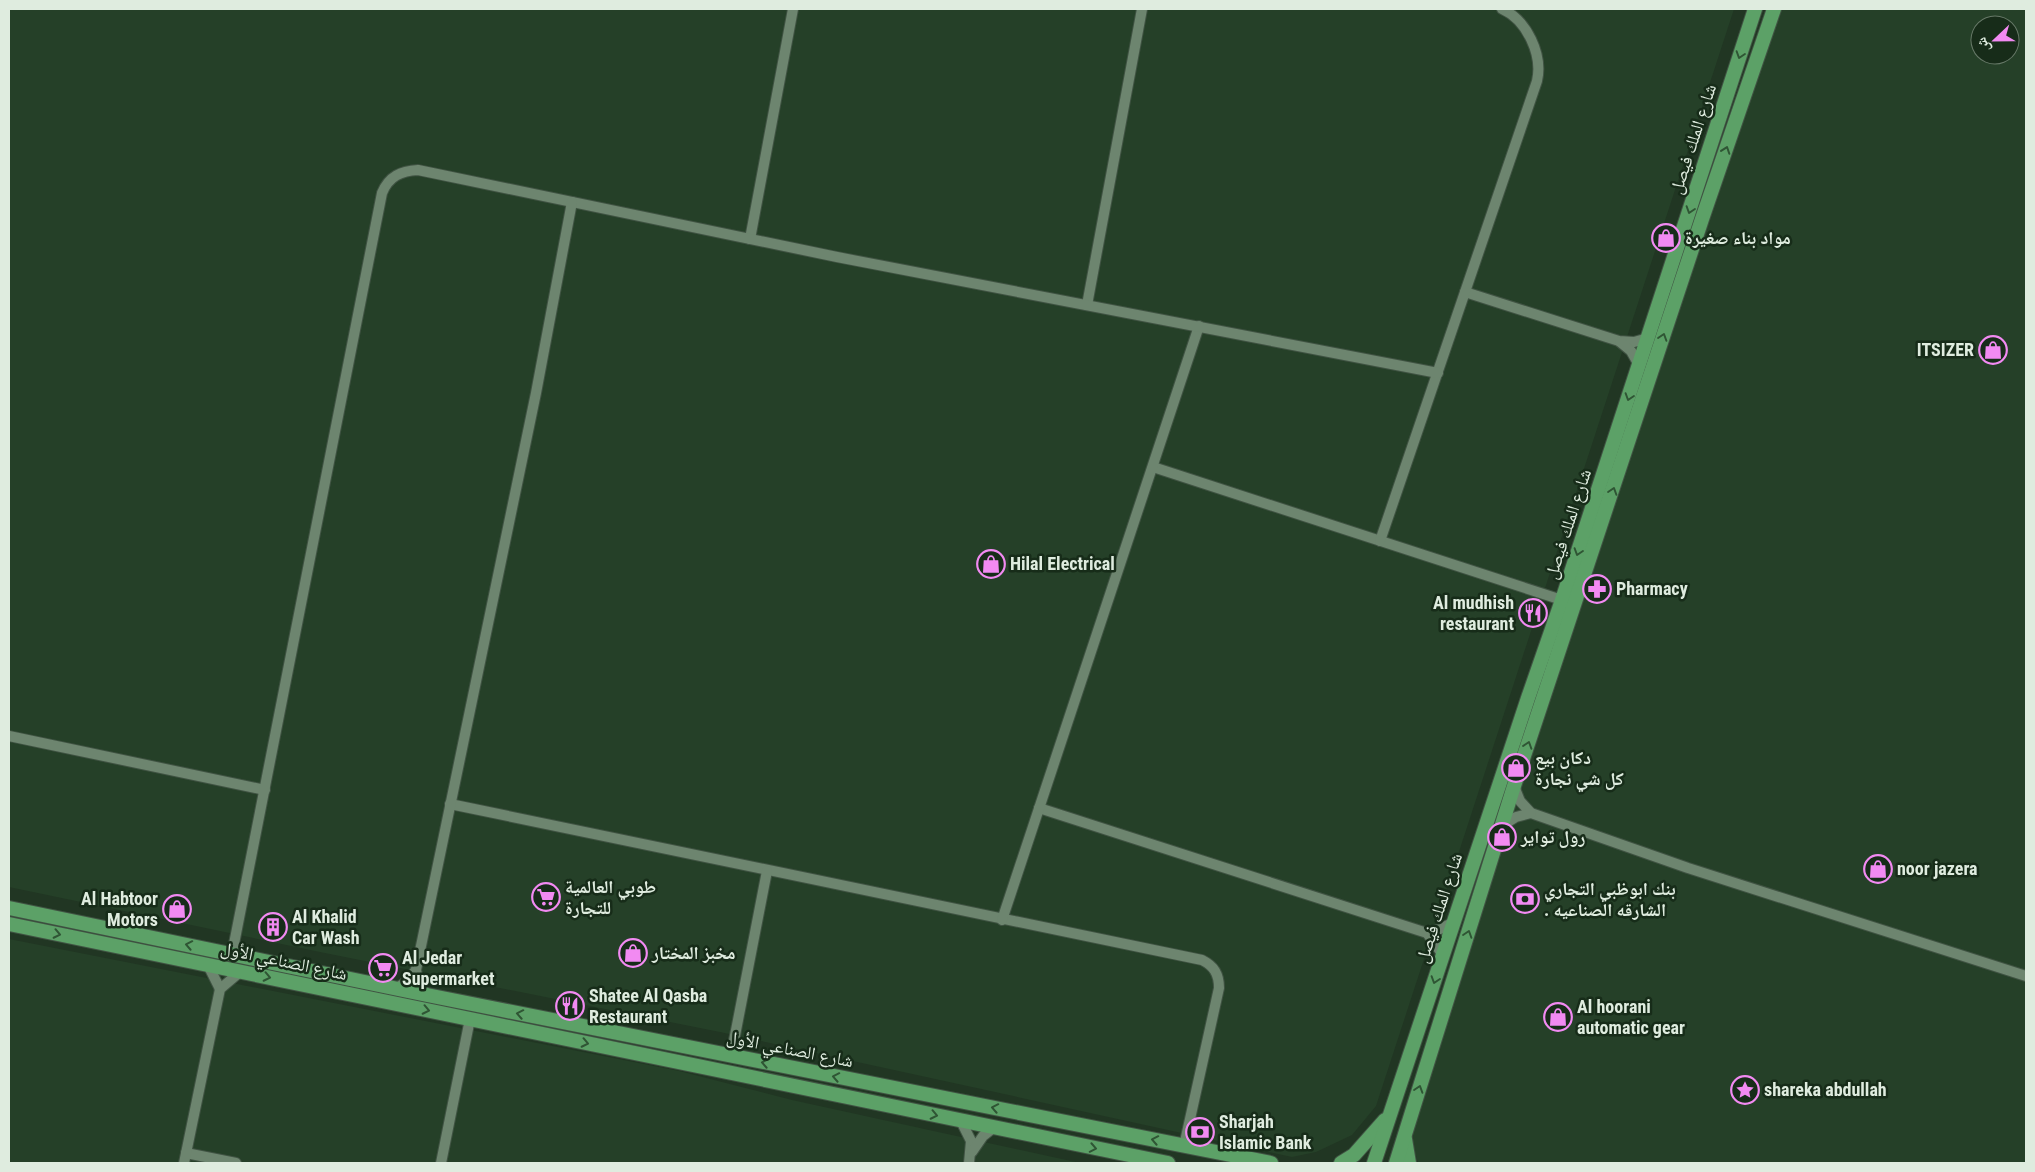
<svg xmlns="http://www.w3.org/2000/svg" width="2035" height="1172" font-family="'Roboto Condensed','Noto Naskh Arabic',sans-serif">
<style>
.built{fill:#254028;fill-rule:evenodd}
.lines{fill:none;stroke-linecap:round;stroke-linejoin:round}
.minor-casing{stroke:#405343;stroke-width:12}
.major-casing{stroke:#405343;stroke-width:16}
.minor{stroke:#6d856f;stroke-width:10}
.major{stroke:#5ca167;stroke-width:14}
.oneway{stroke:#2f5534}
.labels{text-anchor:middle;stroke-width:5;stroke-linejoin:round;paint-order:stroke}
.street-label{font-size:18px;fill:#dfecdf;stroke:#172c19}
.poi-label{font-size:18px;font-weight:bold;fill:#dfecdf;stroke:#172c19;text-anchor:start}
</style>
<rect width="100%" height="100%" fill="#213623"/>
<!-- built -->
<g class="built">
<polygon points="9,9 1734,9 1376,1106 1352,1135 1316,1152 1292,1157 720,1032 320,952 9,887"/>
<path d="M1779 9H2026V1163H1418L1408 1128ZM1980 25H2010V55H1980Z"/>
<polygon points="9,939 679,1071 792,1100 1080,1163 9,1163"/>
</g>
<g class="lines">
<defs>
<g id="minor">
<polyline points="750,239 793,9"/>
<polyline points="1465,292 1619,341 1634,342 1648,338"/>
<polyline points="1087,305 1142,9"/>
<polyline points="1620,342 1631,351 1639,365"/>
<polyline points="1153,467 1562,600"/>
<path d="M1380 541 1537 81C1543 55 1527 20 1502 9"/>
<polyline points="9,736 265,790"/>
<polyline points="1514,786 1520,801 1531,813 1688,868 2026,976"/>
<path d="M450 804 1202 960C1214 966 1219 974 1219 988L1184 1146"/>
<polyline points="1039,808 1427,933 1443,955"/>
<polyline points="1503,825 1516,817 1531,813"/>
<polyline points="1002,920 1199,326"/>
<polyline points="1427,933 1440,929 1454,922"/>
<path d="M232 954 382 193C389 176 401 171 418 170L837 257 1438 373"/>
<polyline points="208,965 220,989"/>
<polyline points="396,989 407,981 416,970"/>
<polyline points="427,995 419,984 416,970 536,393 572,202"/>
<polyline points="731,1056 767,871"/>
<polyline points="961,1121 971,1141 969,1163"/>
<polyline points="972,1152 983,1136 993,1128"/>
<polyline points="186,1153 236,1163"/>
<polyline points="184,1163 220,989 240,972"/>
<polyline points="441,1163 470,1019"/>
</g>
<g id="major">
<polyline points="9,908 427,995 1271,1163"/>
<polyline points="9,924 1168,1163"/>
<polyline points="1405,1139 1409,1163"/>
<polyline points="1341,1163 1354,1155 1385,1120"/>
<polyline points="1374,1163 1528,698 1562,600 1755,9"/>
<polyline points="1396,1163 1514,786 1702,219 1774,9"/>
</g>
</defs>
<!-- minor casing -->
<use href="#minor" class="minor-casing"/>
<!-- major casing -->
<use href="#major" class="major-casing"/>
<!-- minor -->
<use href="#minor" class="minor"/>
<!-- major -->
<use href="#major" class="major"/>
</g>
<!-- one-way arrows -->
<defs><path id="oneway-chevron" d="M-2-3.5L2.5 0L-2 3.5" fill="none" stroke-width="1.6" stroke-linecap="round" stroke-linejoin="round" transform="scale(1.25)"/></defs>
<g class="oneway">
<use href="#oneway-chevron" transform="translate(1740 55) rotate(108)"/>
<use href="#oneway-chevron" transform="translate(1726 150) rotate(-71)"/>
<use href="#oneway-chevron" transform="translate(1690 210) rotate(108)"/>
<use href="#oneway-chevron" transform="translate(1663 337) rotate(-72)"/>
<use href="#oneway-chevron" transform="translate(1629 397) rotate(108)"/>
<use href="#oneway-chevron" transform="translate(1613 491) rotate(-72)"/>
<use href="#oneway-chevron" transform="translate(1578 552) rotate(108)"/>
<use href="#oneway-chevron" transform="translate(1528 745) rotate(-72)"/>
<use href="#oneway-chevron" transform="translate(57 934) rotate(12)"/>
<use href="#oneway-chevron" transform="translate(1468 934) rotate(-72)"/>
<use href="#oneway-chevron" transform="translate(189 945) rotate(-169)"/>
<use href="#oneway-chevron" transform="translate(267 977) rotate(12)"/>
<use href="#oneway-chevron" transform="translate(1435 980) rotate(108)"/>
<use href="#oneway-chevron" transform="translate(426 1010) rotate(12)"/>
<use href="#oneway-chevron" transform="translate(520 1014) rotate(-169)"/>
<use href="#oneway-chevron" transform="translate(585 1043) rotate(12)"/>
<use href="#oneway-chevron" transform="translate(765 1063) rotate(-169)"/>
<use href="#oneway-chevron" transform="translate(836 1077) rotate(-169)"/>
<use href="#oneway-chevron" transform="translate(1419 1089) rotate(-72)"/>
<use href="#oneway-chevron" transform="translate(995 1108) rotate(-169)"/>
<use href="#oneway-chevron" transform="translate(934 1115) rotate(12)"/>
<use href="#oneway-chevron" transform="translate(1155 1140) rotate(-169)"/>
<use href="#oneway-chevron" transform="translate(1093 1148) rotate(11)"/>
</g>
<!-- icons -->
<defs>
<symbol id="shop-ring" viewBox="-11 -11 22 22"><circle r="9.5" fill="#172c19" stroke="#f28af2" stroke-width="1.5"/><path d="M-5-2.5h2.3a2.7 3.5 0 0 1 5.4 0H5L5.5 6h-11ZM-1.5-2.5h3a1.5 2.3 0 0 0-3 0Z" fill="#f28af2"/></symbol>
<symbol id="pharmacy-ring" viewBox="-11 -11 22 22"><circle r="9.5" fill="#172c19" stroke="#f28af2" stroke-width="1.5"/><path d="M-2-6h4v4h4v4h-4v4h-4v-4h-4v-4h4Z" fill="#f28af2"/></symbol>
<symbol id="restaurant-ring" viewBox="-11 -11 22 22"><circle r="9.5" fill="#172c19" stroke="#f28af2" stroke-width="1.5"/><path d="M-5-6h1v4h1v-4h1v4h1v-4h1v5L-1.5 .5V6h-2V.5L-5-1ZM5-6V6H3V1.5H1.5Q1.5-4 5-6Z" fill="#f28af2"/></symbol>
<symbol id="supermarket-ring" viewBox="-11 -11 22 22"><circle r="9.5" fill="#172c19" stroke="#f28af2" stroke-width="1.5"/><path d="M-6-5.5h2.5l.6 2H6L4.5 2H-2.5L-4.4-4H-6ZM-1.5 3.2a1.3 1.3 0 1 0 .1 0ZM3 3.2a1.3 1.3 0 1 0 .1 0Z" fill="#f28af2"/></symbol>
<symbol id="bank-ring" viewBox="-11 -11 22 22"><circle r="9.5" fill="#172c19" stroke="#f28af2" stroke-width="1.5"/><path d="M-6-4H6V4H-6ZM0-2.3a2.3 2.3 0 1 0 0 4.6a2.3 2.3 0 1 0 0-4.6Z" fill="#f28af2"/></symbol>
<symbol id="building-ring" viewBox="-11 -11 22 22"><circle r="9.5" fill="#172c19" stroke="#f28af2" stroke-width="1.5"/><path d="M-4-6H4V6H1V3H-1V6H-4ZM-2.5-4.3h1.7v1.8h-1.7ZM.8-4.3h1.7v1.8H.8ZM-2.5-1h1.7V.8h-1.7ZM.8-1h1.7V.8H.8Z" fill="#f28af2"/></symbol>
<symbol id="sight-ring" viewBox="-11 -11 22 22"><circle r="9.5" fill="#172c19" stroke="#f28af2" stroke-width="1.5"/><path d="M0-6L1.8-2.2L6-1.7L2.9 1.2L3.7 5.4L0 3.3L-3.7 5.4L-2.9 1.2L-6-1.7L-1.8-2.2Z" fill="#f28af2"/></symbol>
</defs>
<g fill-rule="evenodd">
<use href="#shop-ring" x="1650" y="222" width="32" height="32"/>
<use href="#shop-ring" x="1977" y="334" width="32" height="32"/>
<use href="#shop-ring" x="975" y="548" width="32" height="32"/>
<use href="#pharmacy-ring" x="1581" y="573" width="32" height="32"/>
<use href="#restaurant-ring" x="1517" y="597" width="32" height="32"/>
<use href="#shop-ring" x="1500" y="752" width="32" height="32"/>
<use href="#shop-ring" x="1486" y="821" width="32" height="32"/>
<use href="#shop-ring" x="1862" y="853" width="32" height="32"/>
<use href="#supermarket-ring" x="530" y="881" width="32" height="32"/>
<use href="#bank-ring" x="1509" y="883" width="32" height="32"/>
<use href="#shop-ring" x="161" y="893" width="32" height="32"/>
<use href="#building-ring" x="257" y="911" width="32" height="32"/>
<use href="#shop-ring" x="617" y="937" width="32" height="32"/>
<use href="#supermarket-ring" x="367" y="952" width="32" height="32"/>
<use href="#restaurant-ring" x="554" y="990" width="32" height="32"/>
<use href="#shop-ring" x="1542" y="1001" width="32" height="32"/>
<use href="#sight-ring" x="1729" y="1074" width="32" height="32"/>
<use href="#bank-ring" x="1184" y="1116" width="32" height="32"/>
</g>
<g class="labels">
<!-- street labels -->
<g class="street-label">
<text transform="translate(1693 139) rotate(-72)" y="6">شارع الملك فيصل</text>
<text transform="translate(1568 524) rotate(-72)" y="6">شارع الملك فيصل</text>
<text transform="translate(1439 908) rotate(-72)" y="6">شارع الملك فيصل</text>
<text transform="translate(284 961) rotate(12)" y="6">شارع الصناعي الأول</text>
<text transform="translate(790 1049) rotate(11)" y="6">شارع الصناعي الأول</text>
</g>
<!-- poi labels -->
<g class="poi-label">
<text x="1685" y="244">مواد بناء صغيرة</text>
<text x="1974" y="356" text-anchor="end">ITSIZER</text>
<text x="1010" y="570">Hilal Electrical</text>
<text x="1616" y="595">Pharmacy</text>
<text x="1514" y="609" text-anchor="end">Al mudhish<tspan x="1514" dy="21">restaurant</tspan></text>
<text x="1535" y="764">دكان بيع<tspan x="1535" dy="21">كل شي نجارة</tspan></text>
<text x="1521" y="843">رول تواير</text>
<text x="1897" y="875">noor jazera</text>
<text x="565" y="893">طوبي العالمية<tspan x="565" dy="21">للتجارة</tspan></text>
<text x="1544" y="895">بنك ابوظبي التجاري<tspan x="1544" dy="21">. الشارقه الصناعيه</tspan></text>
<text x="158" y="905" text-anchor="end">Al Habtoor<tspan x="158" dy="21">Motors</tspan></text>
<text x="292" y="923">Al Khalid<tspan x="292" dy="21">Car Wash</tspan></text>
<text x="652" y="959">مخبز المختار</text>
<text x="402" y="964">Al Jedar<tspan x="402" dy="21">Supermarket</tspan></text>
<text x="589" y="1002">Shatee Al Qasba<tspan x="589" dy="21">Restaurant</tspan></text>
<text x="1577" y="1013">Al hoorani<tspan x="1577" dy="21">automatic gear</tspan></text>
<text x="1764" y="1096">shareka abdullah</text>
<text x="1219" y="1128">Sharjah<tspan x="1219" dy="21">Islamic Bank</tspan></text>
</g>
</g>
<!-- border -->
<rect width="2035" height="1172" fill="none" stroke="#dfecdf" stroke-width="20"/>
<!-- north arrow -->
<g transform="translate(1995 40) rotate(248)"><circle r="24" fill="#172c19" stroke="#677968"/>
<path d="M0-4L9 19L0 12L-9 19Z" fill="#f28af2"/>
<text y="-8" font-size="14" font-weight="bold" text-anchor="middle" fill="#dfecdf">ش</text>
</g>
</svg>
